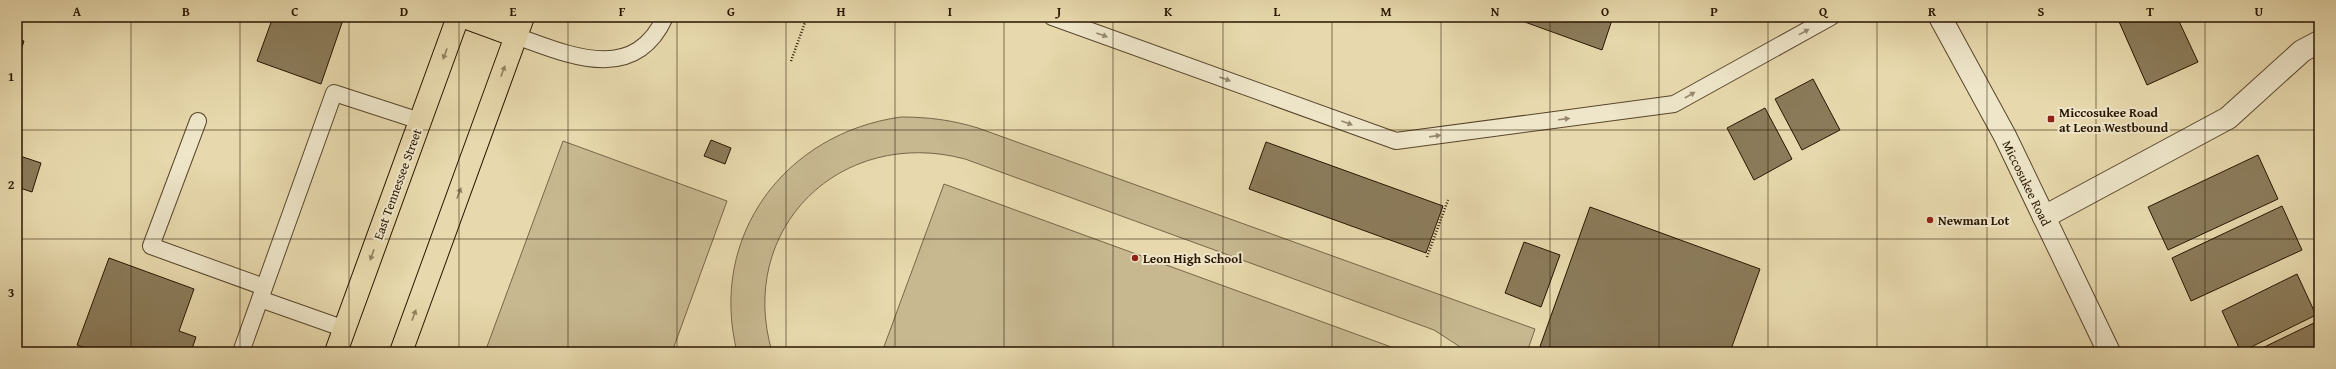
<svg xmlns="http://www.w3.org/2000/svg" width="2336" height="369" font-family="'Gentium Book Plus',serif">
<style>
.green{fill:#c7b890;stroke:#786648}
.building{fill:#8b7b5a;stroke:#281500}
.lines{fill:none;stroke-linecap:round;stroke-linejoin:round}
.service-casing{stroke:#58462b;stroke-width:18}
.minor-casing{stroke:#58462b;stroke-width:24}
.tertiary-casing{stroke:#58462b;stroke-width:24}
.primary-casing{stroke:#281500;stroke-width:24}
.path{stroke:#281500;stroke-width:2.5;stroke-dasharray:1 2;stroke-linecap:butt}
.service{stroke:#efe6ca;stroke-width:16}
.minor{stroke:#efe6ca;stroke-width:22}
.tertiary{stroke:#efe6ca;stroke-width:22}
.primary{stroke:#e7d9ad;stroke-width:22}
.oneway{fill:#95886f}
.oneway2{fill:#91815f}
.grid{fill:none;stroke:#281500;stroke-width:1;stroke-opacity:0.55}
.poi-dot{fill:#8f2418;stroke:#efe6ca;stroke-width:1.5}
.labels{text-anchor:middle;stroke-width:4;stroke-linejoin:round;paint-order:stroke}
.poi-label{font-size:13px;font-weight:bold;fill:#281500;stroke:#efe6ca;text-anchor:start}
.street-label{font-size:13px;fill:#281500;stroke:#efe6ca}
.neatline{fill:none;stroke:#281500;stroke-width:1.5}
.grid-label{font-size:13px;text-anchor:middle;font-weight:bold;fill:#281500}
</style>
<rect width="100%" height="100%" fill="#e7d9ad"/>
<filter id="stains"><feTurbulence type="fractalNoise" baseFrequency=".005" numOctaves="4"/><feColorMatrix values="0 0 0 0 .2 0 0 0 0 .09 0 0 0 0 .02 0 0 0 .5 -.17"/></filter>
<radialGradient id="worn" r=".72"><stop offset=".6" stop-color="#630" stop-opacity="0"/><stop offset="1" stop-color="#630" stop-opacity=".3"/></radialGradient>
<!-- green -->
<g class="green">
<path d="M901 117C928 117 952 120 978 128L1535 329 1527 352H1468L1434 330 965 159C841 126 736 228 772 352H737C708 236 785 133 901 117Z"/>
<polygon points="563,141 727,201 672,352 485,352"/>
<polygon points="944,184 1405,352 882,352"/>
</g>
<!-- building -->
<g class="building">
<polygon points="273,17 344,17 321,84 257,61"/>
<polygon points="1511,17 1613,17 1602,50"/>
<polygon points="2117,17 2177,17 2198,62 2147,85"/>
<polygon points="17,39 24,41 18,60 17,59"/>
<polygon points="1813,79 1840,130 1802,150 1775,99"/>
<polygon points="1765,108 1792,159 1754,180 1727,128"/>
<polygon points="711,140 731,148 725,164 704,156"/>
<polygon points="1266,142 1443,206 1426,253 1249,189"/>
<polygon points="17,155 41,163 32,192 17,187"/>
<polygon points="2258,155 2278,199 2168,250 2148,207"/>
<polygon points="2282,206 2302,250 2191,301 2172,258"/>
<polygon points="1590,207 1760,269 1730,352 1538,352"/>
<polygon points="1524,242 1560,255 1541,307 1505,293"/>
<polygon points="109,258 194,289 179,331 196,337 191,352 85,352 86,348 77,345"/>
<polygon points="2297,274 2316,315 2241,352 2222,311"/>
<polygon points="2318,321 2319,352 2254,352"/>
<polygon points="2011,348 2013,352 2003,352"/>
</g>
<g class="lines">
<defs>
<g id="service">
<polyline points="1052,17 1396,141 1674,104 1831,17"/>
<path d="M516 36C569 55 634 85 665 17"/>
<polyline points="198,121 151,246 264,287"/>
<polyline points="260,299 345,329"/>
<polyline points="241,352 334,93 420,121"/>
</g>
<polyline id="minor" points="2044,217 2228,118 2302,51 2319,42"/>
<polyline id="tertiary" points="1940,17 2005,136 2109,352"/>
<g id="primary">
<polyline points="464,17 516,36"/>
<polyline points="336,352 458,17"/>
<polyline points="401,352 523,17"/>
</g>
</defs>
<!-- service casing -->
<use href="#service" class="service-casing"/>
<!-- minor casing -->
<use href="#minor" class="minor-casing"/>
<!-- tertiary casing -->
<use href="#tertiary" class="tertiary-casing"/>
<!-- primary casing -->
<use href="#primary" class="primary-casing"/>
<!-- path -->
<g class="path">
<polyline points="791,61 807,17"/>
<polyline points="1427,257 1448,200"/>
</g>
<!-- service -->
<use href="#service" class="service"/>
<!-- minor -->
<use href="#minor" class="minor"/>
<!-- tertiary -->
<use href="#tertiary" class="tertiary"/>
<!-- primary -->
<use href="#primary" class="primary"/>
</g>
<!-- one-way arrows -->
<defs><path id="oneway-solid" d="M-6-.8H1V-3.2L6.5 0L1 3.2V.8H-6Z"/></defs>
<g class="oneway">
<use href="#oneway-solid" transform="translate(1804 32) rotate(-29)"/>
<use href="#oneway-solid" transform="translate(1102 35) rotate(20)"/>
<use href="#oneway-solid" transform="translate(1225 79) rotate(20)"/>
<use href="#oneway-solid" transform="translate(1690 95) rotate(-30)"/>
<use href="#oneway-solid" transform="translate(1564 119) rotate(-7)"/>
<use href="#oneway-solid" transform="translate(1347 123) rotate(20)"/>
<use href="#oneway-solid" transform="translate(1435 136) rotate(-8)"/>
</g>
<g class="oneway2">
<use href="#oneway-solid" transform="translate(445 54) rotate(110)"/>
<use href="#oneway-solid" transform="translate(503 71) rotate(-70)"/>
<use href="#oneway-solid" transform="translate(459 193) rotate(-70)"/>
<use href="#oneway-solid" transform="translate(372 255) rotate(110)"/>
<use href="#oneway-solid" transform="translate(414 315) rotate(-70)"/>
</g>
<!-- grid -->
<path class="grid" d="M131 17V352M240 17V352M349 17V352M459 17V352M568 17V352M677 17V352M786 17V352M895 17V352M1004 17V352M1113 17V352M1223 17V352M1332 17V352M1441 17V352M1550 17V352M1659 17V352M1768 17V352M1877 17V352M1987 17V352M2096 17V352M2205 17V352M17 130H2319M17 239H2319"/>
<!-- markers -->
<g class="poi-dot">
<rect x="2047" y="115" width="8" height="8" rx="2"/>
<circle cx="1930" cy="220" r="4"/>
<circle cx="1135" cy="258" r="4"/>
</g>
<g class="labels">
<!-- poi labels -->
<g class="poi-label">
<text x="2059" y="117">Miccosukee Road<tspan x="2059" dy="15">at Leon Westbound</tspan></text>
<text x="1938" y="225">Newman Lot</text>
<text x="1143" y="263">Leon High School</text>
</g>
<!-- street labels -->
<g class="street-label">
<text transform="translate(2027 183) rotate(64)" y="5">Miccosukee Road</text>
<text transform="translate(397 184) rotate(-70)" y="5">East Tennessee Street</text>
</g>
</g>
<!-- margin -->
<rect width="2336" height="369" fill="none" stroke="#e7d9ad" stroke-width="44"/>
<rect x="22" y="22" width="2292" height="325" class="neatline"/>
<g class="grid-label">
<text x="77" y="16">A</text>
<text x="186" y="16">B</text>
<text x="295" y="16">C</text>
<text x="404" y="16">D</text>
<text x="513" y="16">E</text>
<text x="622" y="16">F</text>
<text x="731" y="16">G</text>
<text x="841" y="16">H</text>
<text x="950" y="16">I</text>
<text x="1059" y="16">J</text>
<text x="1168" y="16">K</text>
<text x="1277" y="16">L</text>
<text x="1386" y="16">M</text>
<text x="1495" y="16">N</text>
<text x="1605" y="16">O</text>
<text x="1714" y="16">P</text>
<text x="1823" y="16">Q</text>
<text x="1932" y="16">R</text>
<text x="2041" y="16">S</text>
<text x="2150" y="16">T</text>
<text x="2259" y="16">U</text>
<text x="11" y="81">1</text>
<text x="11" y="189">2</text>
<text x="11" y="297">3</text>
</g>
<rect width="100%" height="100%" filter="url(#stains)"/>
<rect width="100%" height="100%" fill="url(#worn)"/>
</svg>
